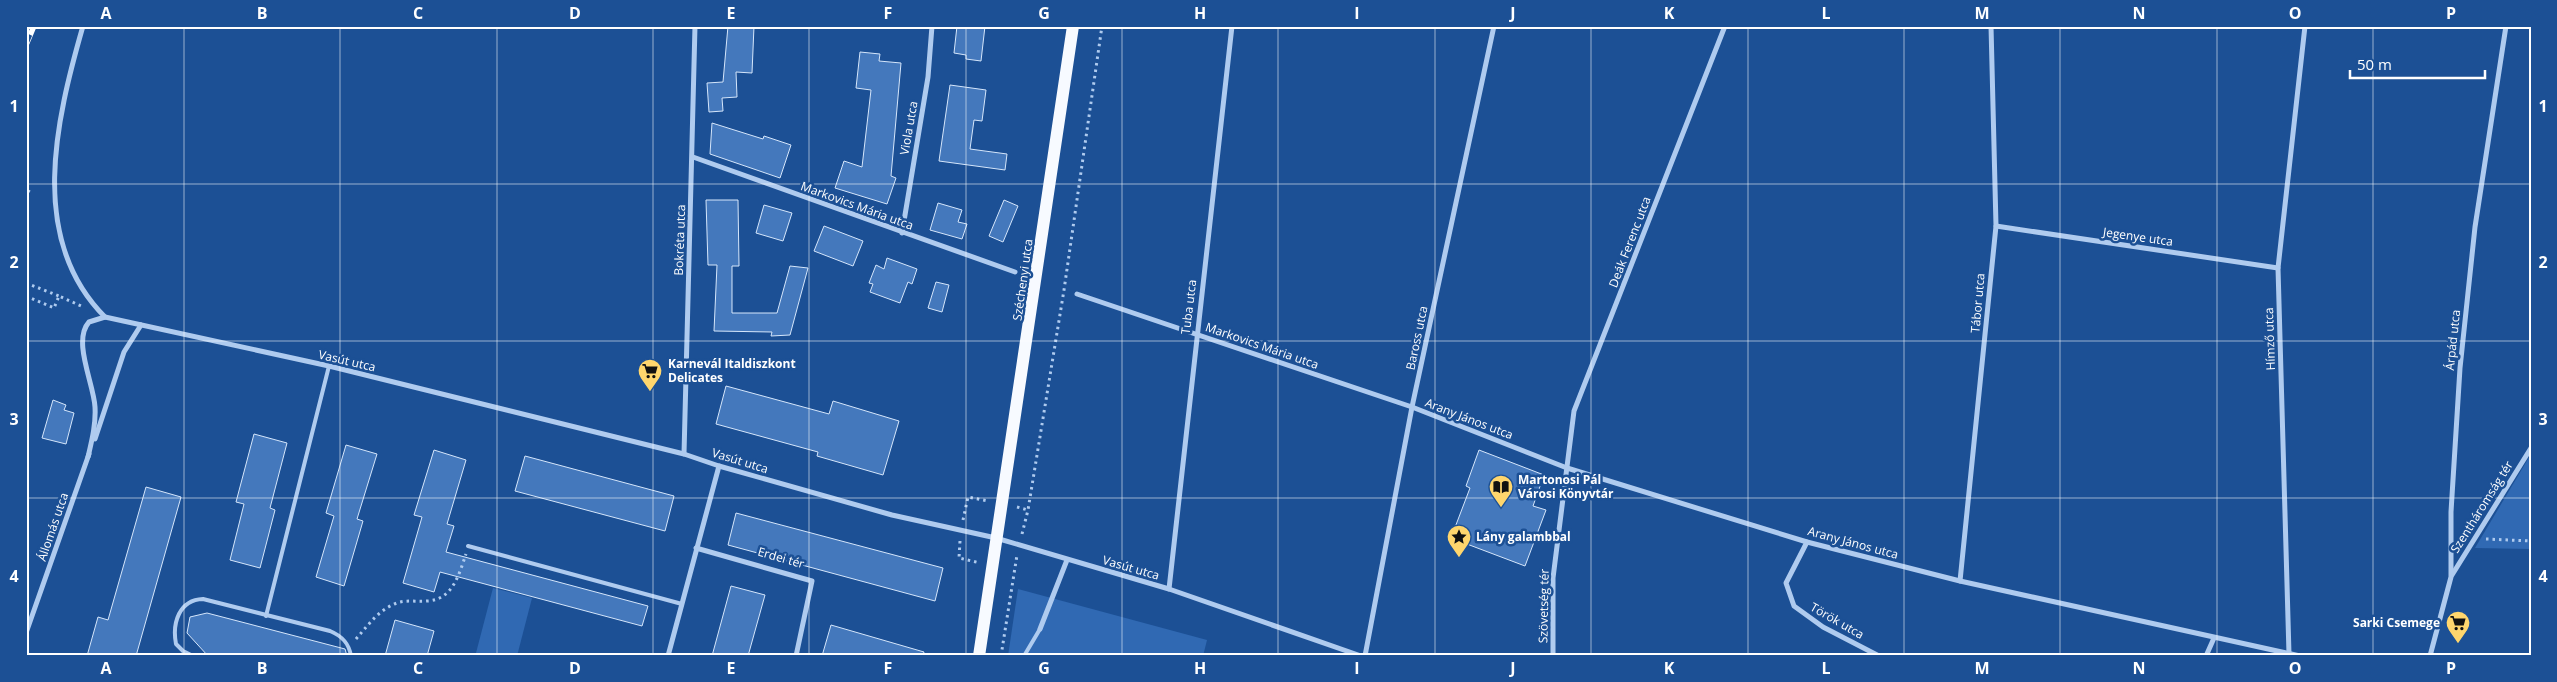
<svg xmlns="http://www.w3.org/2000/svg" width="2557" height="682" font-family="'Open Sans',sans-serif">
<style>
.green{fill:#3069b3}
.building{fill:#4478bc;stroke:#d5e6fb}
.lines{fill:none;stroke-linecap:round;stroke-linejoin:round}
.path{stroke:#afcbef;stroke-width:3;stroke-dasharray:2.5 4;stroke-linecap:butt}
.lane{stroke:#afcbef;stroke-width:4}
.street{stroke:#afcbef;stroke-width:5}
.primary{stroke:#f7faff;stroke-width:12}
.rail-casing{stroke:#fff;stroke-width:5.5}
.rail{stroke:#1c5095;stroke-width:4;stroke-dasharray:11;stroke-linecap:butt}
.grid{fill:none;stroke:#fff;stroke-width:1;stroke-opacity:0.55}
.labels{text-anchor:middle;stroke-width:5;stroke-linejoin:round;paint-order:stroke}
.street-label{font-size:12px;fill:#fff;stroke:#1c5095}
.poi-label{font-size:12px;font-weight:bold;fill:#fff;stroke:#1c5095;text-anchor:start}
.neatline{fill:none;stroke:#fff;stroke-width:2}
.grid-label{font-size:16px;text-anchor:middle;font-weight:bold;fill:#fff}
</style>
<rect width="100%" height="100%" fill="#1c5095"/>
<!-- green -->
<g class="green">
<polygon points="2531,454 2531,549 2475,548"/>
<polygon points="493,588 532,598 517,656 485,656 476,653"/>
<polygon points="1018,589 1207,640 1203,656 1008,656"/>
</g>
<!-- building -->
<g class="building">
<polygon points="728,26 754,26 752,73 736,72 737,97 722,98 723,111 709,112 707,83 723,82"/>
<polygon points="957,26 985,26 981,61 966,59 966,55 954,53"/>
<polygon points="860,52 880,54 879,61 901,63 891,176 896,178 887,204 835,188 844,161 862,167 871,90 856,88"/>
<polygon points="950,85 986,90 982,121 974,120 970,149 1007,154 1005,170 939,161"/>
<polygon points="712,123 763,139 764,136 791,145 780,178 710,154"/>
<polygon points="706,200 738,200 739,266 732,266 732,313 777,313 790,266 808,268 790,335 771,336 772,332 714,331 717,265 708,265"/>
<polygon points="1004,200 1018,206 1003,242 989,236"/>
<polygon points="938,203 962,210 958,222 967,224 962,239 930,230"/>
<polygon points="764,205 792,213 783,241 756,233"/>
<polygon points="824,226 863,241 853,266 814,251"/>
<polygon points="887,258 917,269 912,284 908,282 900,303 870,292 873,284 869,283 876,265 884,269"/>
<polygon points="936,282 949,285 942,312 928,308"/>
<polygon points="726,386 829,414 833,401 899,421 883,475 817,456 818,452 716,424"/>
<polygon points="53,400 66,405 64,410 74,413 66,444 42,438"/>
<polygon points="254,434 287,443 270,508 275,510 260,568 230,560 244,504 236,502"/>
<polygon points="346,445 377,454 357,519 363,521 344,586 316,577 334,516 326,513"/>
<polygon points="434,450 466,460 447,524 454,526 446,552 648,606 642,626 440,572 434,592 403,583 422,517 414,515"/>
<polygon points="1479,450 1544,475 1533,506 1546,510 1525,566 1451,538 1470,488 1466,486"/>
<polygon points="525,456 674,496 665,531 515,491"/>
<polygon points="146,487 181,497 136,656 87,656 98,617 108,620"/>
<polygon points="736,513 943,568 935,601 728,545"/>
<polygon points="731,586 765,595 748,656 712,656"/>
<polygon points="207,613 345,649 347,656 208,656 187,633 190,617"/>
<polygon points="395,620 434,631 427,656 385,656"/>
<polygon points="831,625 924,652 923,656 822,656"/>
</g>
<g class="lines">
<!-- path -->
<g class="path">
<polyline points="26,186 30,188 26,197"/>
<polyline points="26,283 59,296"/>
<polyline points="26,296 54,308 59,296 81,306"/>
<polyline points="1017,507 1028,510"/>
<polyline points="963,520 968,497 988,501"/>
<polyline points="1022,534 1028,510 1064,290 1102,26"/>
<polyline points="2486,539 2531,541"/>
<polyline points="960,541 959,558 980,563"/>
<path d="M356 639C369 624 380 608 400 602 409 600 418 602 427 601 453 600 459 574 466 554"/>
<polyline points="1001,656 1017,555"/>
</g>
<!-- lane -->
<g class="lane">
<polyline points="468,546 682,604"/>
<polyline points="266,616 329,366"/>
<path d="M193 656 183 651 176 644C172 623 179 600 203 599L330 631C342 636 349 643 351 656"/>
<polyline points="1024,656 1040,629"/>
</g>
<!-- street -->
<g class="street">
<path d="M83 26C56 120 27 239 105 317"/>
<polyline points="693,157 1015,272"/>
<polyline points="1996,226 2278,268"/>
<polyline points="902,233 928,77 932,26"/>
<polyline points="1077,294 1412,407 1567,468 1807,542 1960,581 2300,656"/>
<polyline points="95,439 124,352 141,325"/>
<polyline points="684,454 695,26"/>
<path d="M88 457C92 440 96 424 95 407 94 384 72 341 89 322L105 317 329 366 684 454 719 466 892 515 996 538 1169 589 1361 656"/>
<polyline points="1807,542 1786,583 1794,606 1823,627 1879,656"/>
<polyline points="696,548 812,581 796,656"/>
<polyline points="2452,575 2531,448"/>
<polyline points="1960,581 1996,226 1991,26"/>
<polyline points="1169,589 1232,26"/>
<polyline points="1040,629 1067,560"/>
<polyline points="26,633 89,454"/>
<polyline points="2289,654 2278,268 2305,26"/>
<polyline points="668,656 719,466"/>
<polyline points="1365,656 1412,407 1494,26"/>
<polyline points="1553,656 1553,578 1574,411 1725,26"/>
<polyline points="2206,656 2214,638"/>
<polyline points="2430,656 2451,577 2451,512 2460,368 2475,227 2506,26"/>
</g>
<!-- primary -->
<polyline class="primary" points="979,656 1073,26"/>
<defs>
<polyline id="rail" points="26,45 34,26"/>
</defs>
<!-- rail casing -->
<use href="#rail" class="rail-casing"/>
<!-- rail -->
<use href="#rail" class="rail"/>
</g>
<!-- grid -->
<path class="grid" d="M184 26V656M340 26V656M497 26V656M653 26V656M809 26V656M966 26V656M1122 26V656M1278 26V656M1435 26V656M1591 26V656M1748 26V656M1904 26V656M2060 26V656M2217 26V656M2373 26V656M26 184H2531M26 341H2531M26 498H2531"/>
<!-- icons -->
<defs>
<symbol id="supermarket-pin" viewBox="-11 -11 22 30"><path d="M0 17L-7.5 6A9.5 9.5 0 1 1 7.5 6Z" fill="#ffd66d" stroke="#1c5095"/><path d="M-6-5.5h2.5l.6 2H6L4.5 2H-2.5L-4.4-4H-6ZM-1.5 3.2a1.3 1.3 0 1 0 .1 0ZM3 3.2a1.3 1.3 0 1 0 .1 0Z" fill="#111"/></symbol>
<symbol id="library-pin" viewBox="-11 -11 22 30"><path d="M0 17L-7.5 6A9.5 9.5 0 1 1 7.5 6Z" fill="#ffd66d" stroke="#1c5095"/><path d="M-6-4Q-3-5.5-.7-3.5V5Q-3 3-6 4ZM6-4Q3-5.5 .7-3.5V5Q3 3 6 4Z" fill="#111"/></symbol>
<symbol id="sight-pin" viewBox="-11 -11 22 30"><path d="M0 17L-7.5 6A9.5 9.5 0 1 1 7.5 6Z" fill="#ffd66d" stroke="#1c5095"/><path d="M0-6L1.8-2.2L6-1.7L2.9 1.2L3.7 5.4L0 3.3L-3.7 5.4L-2.9 1.2L-6-1.7L-1.8-2.2Z" fill="#111"/></symbol>
</defs>
<g fill-rule="evenodd">
<use href="#supermarket-pin" x="636" y="357" width="28" height="38"/>
<use href="#library-pin" x="1487" y="473" width="28" height="38"/>
<use href="#sight-pin" x="1445" y="523" width="28" height="38"/>
<use href="#supermarket-pin" x="2444" y="609" width="28" height="38"/>
</g>
<g class="labels">
<!-- street labels -->
<g class="street-label">
<text transform="translate(909 128) rotate(-80)" y="4">Viola utca</text>
<text transform="translate(857 206) rotate(20)" y="4">Markovics Mária utca</text>
<text transform="translate(2138 237) rotate(8)" y="4">Jegenye utca</text>
<text transform="translate(680 240) rotate(-88)" y="4">Bokréta utca</text>
<text transform="translate(1630 242) rotate(-69)" y="4">Deák Ferenc utca</text>
<text transform="translate(1023 280) rotate(-82)" y="4">Széchenyi utca</text>
<text transform="translate(1978 303) rotate(-85)" y="4">Tábor utca</text>
<text transform="translate(1189 307) rotate(-83)" y="4">Tuba utca</text>
<text transform="translate(1417 338) rotate(-78)" y="4">Baross utca</text>
<text transform="translate(2270 339) rotate(-92)" y="4">Hímző utca</text>
<text transform="translate(2453 340) rotate(-84)" y="4">Árpád utca</text>
<text transform="translate(1262 346) rotate(19)" y="4">Markovics Mária utca</text>
<text transform="translate(347 361) rotate(13)" y="4">Vasút utca</text>
<text transform="translate(1469 419) rotate(21)" y="4">Arany János utca</text>
<text transform="translate(740 461) rotate(17)" y="4">Vasút utca</text>
<text transform="translate(2482 507) rotate(-58)" y="4">Szentháromság tér</text>
<text transform="translate(53 527) rotate(-71)" y="4">Állomás utca</text>
<text transform="translate(1853 543) rotate(15)" y="4">Arany János utca</text>
<text transform="translate(781 558) rotate(16)" y="4">Erdei tér</text>
<text transform="translate(1131 568) rotate(16)" y="4">Vasút utca</text>
<text transform="translate(1544 606) rotate(-89)" y="4">Szövetség tér</text>
<text transform="translate(1837 621) rotate(30)" y="4">Török utca</text>
</g>
<!-- poi labels -->
<g class="poi-label">
<text x="668" y="368">Karnevál Italdiszkont<tspan x="668" dy="14">Delicates</tspan></text>
<text x="1518" y="484">Martonosi Pál<tspan x="1518" dy="14">Városi Könyvtár</tspan></text>
<text x="1476" y="541">Lány galambbal</text>
<text x="2440" y="627" text-anchor="end">Sarki Csemege</text>
</g>
</g>
<!-- border -->
<rect width="2557" height="682" fill="none" stroke="#1c5095" stroke-width="55"/>
<!-- scale -->
<path d="M2350 70v8h135v-8" fill="none" stroke="#ffffff" stroke-width="2.5"/>
<text x="2357" y="70" font-size="15" fill="#ffffff" stroke="#1c5095" stroke-width="4" paint-order="stroke">50 m</text>
<rect x="28" y="28" width="2502" height="626" class="neatline"/>
<g class="grid-label">
<text x="106" y="19">A</text>
<text x="262" y="19">B</text>
<text x="418" y="19">C</text>
<text x="575" y="19">D</text>
<text x="731" y="19">E</text>
<text x="888" y="19">F</text>
<text x="1044" y="19">G</text>
<text x="1200" y="19">H</text>
<text x="1357" y="19">I</text>
<text x="1513" y="19">J</text>
<text x="1669" y="19">K</text>
<text x="1826" y="19">L</text>
<text x="1982" y="19">M</text>
<text x="2139" y="19">N</text>
<text x="2295" y="19">O</text>
<text x="2451" y="19">P</text>
<text x="14" y="112">1</text>
<text x="2543" y="112">1</text>
<text x="14" y="268">2</text>
<text x="2543" y="268">2</text>
<text x="14" y="425">3</text>
<text x="2543" y="425">3</text>
<text x="14" y="582">4</text>
<text x="2543" y="582">4</text>
<text x="106" y="674">A</text>
<text x="262" y="674">B</text>
<text x="418" y="674">C</text>
<text x="575" y="674">D</text>
<text x="731" y="674">E</text>
<text x="888" y="674">F</text>
<text x="1044" y="674">G</text>
<text x="1200" y="674">H</text>
<text x="1357" y="674">I</text>
<text x="1513" y="674">J</text>
<text x="1669" y="674">K</text>
<text x="1826" y="674">L</text>
<text x="1982" y="674">M</text>
<text x="2139" y="674">N</text>
<text x="2295" y="674">O</text>
<text x="2451" y="674">P</text>
</g>
</svg>
